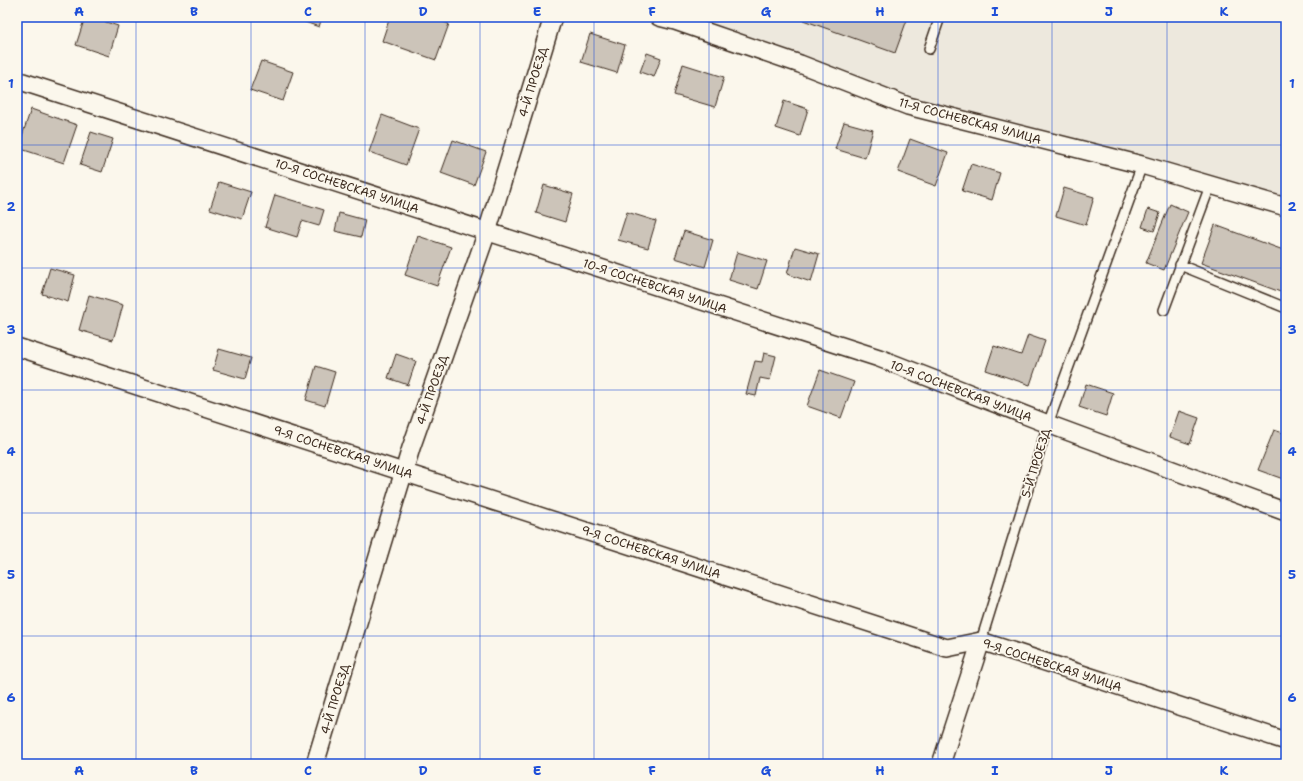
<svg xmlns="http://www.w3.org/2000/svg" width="1303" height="781" font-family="'Shantell Sans',sans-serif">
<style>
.built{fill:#ede8dd}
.building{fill:#ccc4b9;stroke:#3b2a1e}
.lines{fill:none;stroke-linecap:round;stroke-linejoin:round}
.lane-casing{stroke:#3b2a1e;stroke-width:12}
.street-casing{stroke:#3b2a1e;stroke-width:20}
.lane{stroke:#fbf7ec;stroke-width:9}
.street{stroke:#fbf7ec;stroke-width:17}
.grid{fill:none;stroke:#1d4ed8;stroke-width:1;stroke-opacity:0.55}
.labels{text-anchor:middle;stroke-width:3.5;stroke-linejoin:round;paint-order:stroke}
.street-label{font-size:12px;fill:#3b2a1e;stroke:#fbf7ec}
.neatline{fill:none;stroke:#1d4ed8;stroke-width:1.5}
.grid-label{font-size:13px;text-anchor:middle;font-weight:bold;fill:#1d4ed8}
</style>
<rect width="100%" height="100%" fill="#fbf7ec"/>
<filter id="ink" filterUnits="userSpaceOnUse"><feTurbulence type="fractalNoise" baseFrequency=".025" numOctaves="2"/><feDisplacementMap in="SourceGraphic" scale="8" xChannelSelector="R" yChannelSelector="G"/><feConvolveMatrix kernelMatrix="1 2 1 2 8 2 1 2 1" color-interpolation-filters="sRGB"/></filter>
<g filter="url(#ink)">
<!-- built -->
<polygon class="built" points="680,17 1286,17 1286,197 909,102"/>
<!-- building -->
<g class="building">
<polygon points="85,17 91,17 118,26 109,56 76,45"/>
<polygon points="291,17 322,17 319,27"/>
<polygon points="390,17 430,17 449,24 436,60 382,41"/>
<polygon points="804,17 908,17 895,53 803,20"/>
<polygon points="590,34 625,45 617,73 581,62"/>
<polygon points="647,53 661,58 654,77 640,72"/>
<polygon points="261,61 293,72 283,101 250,90"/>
<polygon points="683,64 724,77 715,107 674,95"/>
<polygon points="784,101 808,109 800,136 776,128"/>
<polygon points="31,109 77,125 64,163 18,148"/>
<polygon points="382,115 419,129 406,165 369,152"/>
<polygon points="844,122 873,130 865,158 835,149"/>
<polygon points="91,132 113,139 102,172 80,165"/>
<polygon points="910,139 948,153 936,186 898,172"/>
<polygon points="453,140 486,152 474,185 441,173"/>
<polygon points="971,164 1000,173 992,200 962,191"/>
<polygon points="219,182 251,192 242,219 210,209"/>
<polygon points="544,185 573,194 565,222 536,213"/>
<polygon points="1064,188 1094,197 1086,225 1056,216"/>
<polygon points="275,195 324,210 319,226 302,221 297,237 265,227"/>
<polygon points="1170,204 1188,212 1164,270 1146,263"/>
<polygon points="1148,209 1160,213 1154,231 1142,227"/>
<polygon points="627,212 656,221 648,248 618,240"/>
<polygon points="339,213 365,220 361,237 335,231"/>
<polygon points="1215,225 1286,251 1286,294 1201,263"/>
<polygon points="684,231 713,240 705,267 675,258"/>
<polygon points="418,236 451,247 437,286 405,275"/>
<polygon points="795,247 819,254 811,282 787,274"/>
<polygon points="737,252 767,261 758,289 729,280"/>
<polygon points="50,268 75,275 68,302 42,294"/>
<polygon points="89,295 123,305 113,340 79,330"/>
<polygon points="1028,335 1045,341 1030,385 986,370 994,346 1021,355"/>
<polygon points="219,349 251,358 245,379 213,370"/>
<polygon points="764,353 776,356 770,380 760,378 756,396 746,394 755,361 762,362"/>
<polygon points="396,354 416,361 408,385 388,378"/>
<polygon points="316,366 335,372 325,406 306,400"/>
<polygon points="820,370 854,382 841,418 807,406"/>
<polygon points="1086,384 1113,393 1106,416 1079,407"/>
<polygon points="1179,411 1199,418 1190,444 1170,437"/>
<polygon points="1274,430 1286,434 1286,480 1258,470"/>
</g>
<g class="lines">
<defs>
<g id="lane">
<polyline points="929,49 940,17"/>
<polyline points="1180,265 1286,308"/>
<polyline points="1164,310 1210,186"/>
<polyline points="981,641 1048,424 1142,165"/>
</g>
<g id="street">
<polyline points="659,17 675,21 800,64 908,106 1142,165 1286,207"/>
<polyline points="17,80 879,358 1048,424 1286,512"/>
<polyline points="17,347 947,648 981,641 1286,741"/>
<polyline points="315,764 411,448 487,232 553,17"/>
<polyline points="941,764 981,641"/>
</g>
</defs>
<!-- lane casing -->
<use href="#lane" class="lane-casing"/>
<!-- street casing -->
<use href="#street" class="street-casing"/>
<!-- lane -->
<use href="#lane" class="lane"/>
<!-- street -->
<use href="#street" class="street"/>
</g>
</g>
<!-- grid -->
<path class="grid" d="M136 17V764M251 17V764M365 17V764M480 17V764M594 17V764M709 17V764M823 17V764M938 17V764M1052 17V764M1167 17V764M17 145H1286M17 268H1286M17 390H1286M17 513H1286M17 636H1286"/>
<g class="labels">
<!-- street labels -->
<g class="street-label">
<text transform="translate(533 82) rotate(-73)" y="4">4-Й ПРОЕЗД</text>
<text transform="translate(970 121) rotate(15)" y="4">11-Я СОСНЕВСКАЯ УЛИЦА</text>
<text transform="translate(347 186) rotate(18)" y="4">10-Я СОСНЕВСКАЯ УЛИЦА</text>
<text transform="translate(655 286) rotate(18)" y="4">10-Я СОСНЕВСКАЯ УЛИЦА</text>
<text transform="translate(432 390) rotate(-71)" y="4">4-Й ПРОЕЗД</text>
<text transform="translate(961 391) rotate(21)" y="4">10-Я СОСНЕВСКАЯ УЛИЦА</text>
<text transform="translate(343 452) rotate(18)" y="4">9-Я СОСНЕВСКАЯ УЛИЦА</text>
<text transform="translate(1036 463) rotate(-73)" y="4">5-Й ПРОЕЗД</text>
<text transform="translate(651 552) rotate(18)" y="4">9-Я СОСНЕВСКАЯ УЛИЦА</text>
<text transform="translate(1052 665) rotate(18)" y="4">9-Я СОСНЕВСКАЯ УЛИЦА</text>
<text transform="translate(335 699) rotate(-73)" y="4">4-Й ПРОЕЗД</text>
</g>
</g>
<!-- margin -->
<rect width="1303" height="781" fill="none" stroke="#fbf7ec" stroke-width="44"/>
<rect x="22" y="22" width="1259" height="737" class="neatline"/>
<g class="grid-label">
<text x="79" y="16">A</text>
<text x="194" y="16">B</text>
<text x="308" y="16">C</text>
<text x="423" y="16">D</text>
<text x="537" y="16">E</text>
<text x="652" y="16">F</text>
<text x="766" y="16">G</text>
<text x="880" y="16">H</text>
<text x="995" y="16">I</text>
<text x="1109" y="16">J</text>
<text x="1224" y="16">K</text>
<text x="11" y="88">1</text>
<text x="1292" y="88">1</text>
<text x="11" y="211">2</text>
<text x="1292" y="211">2</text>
<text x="11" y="334">3</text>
<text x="1292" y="334">3</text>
<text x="11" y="456">4</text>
<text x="1292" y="456">4</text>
<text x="11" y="579">5</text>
<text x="1292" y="579">5</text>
<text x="11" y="702">6</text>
<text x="1292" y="702">6</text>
<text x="79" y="775">A</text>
<text x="194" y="775">B</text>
<text x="308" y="775">C</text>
<text x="423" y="775">D</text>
<text x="537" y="775">E</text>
<text x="652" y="775">F</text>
<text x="766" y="775">G</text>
<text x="880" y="775">H</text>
<text x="995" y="775">I</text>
<text x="1109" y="775">J</text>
<text x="1224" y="775">K</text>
</g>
</svg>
